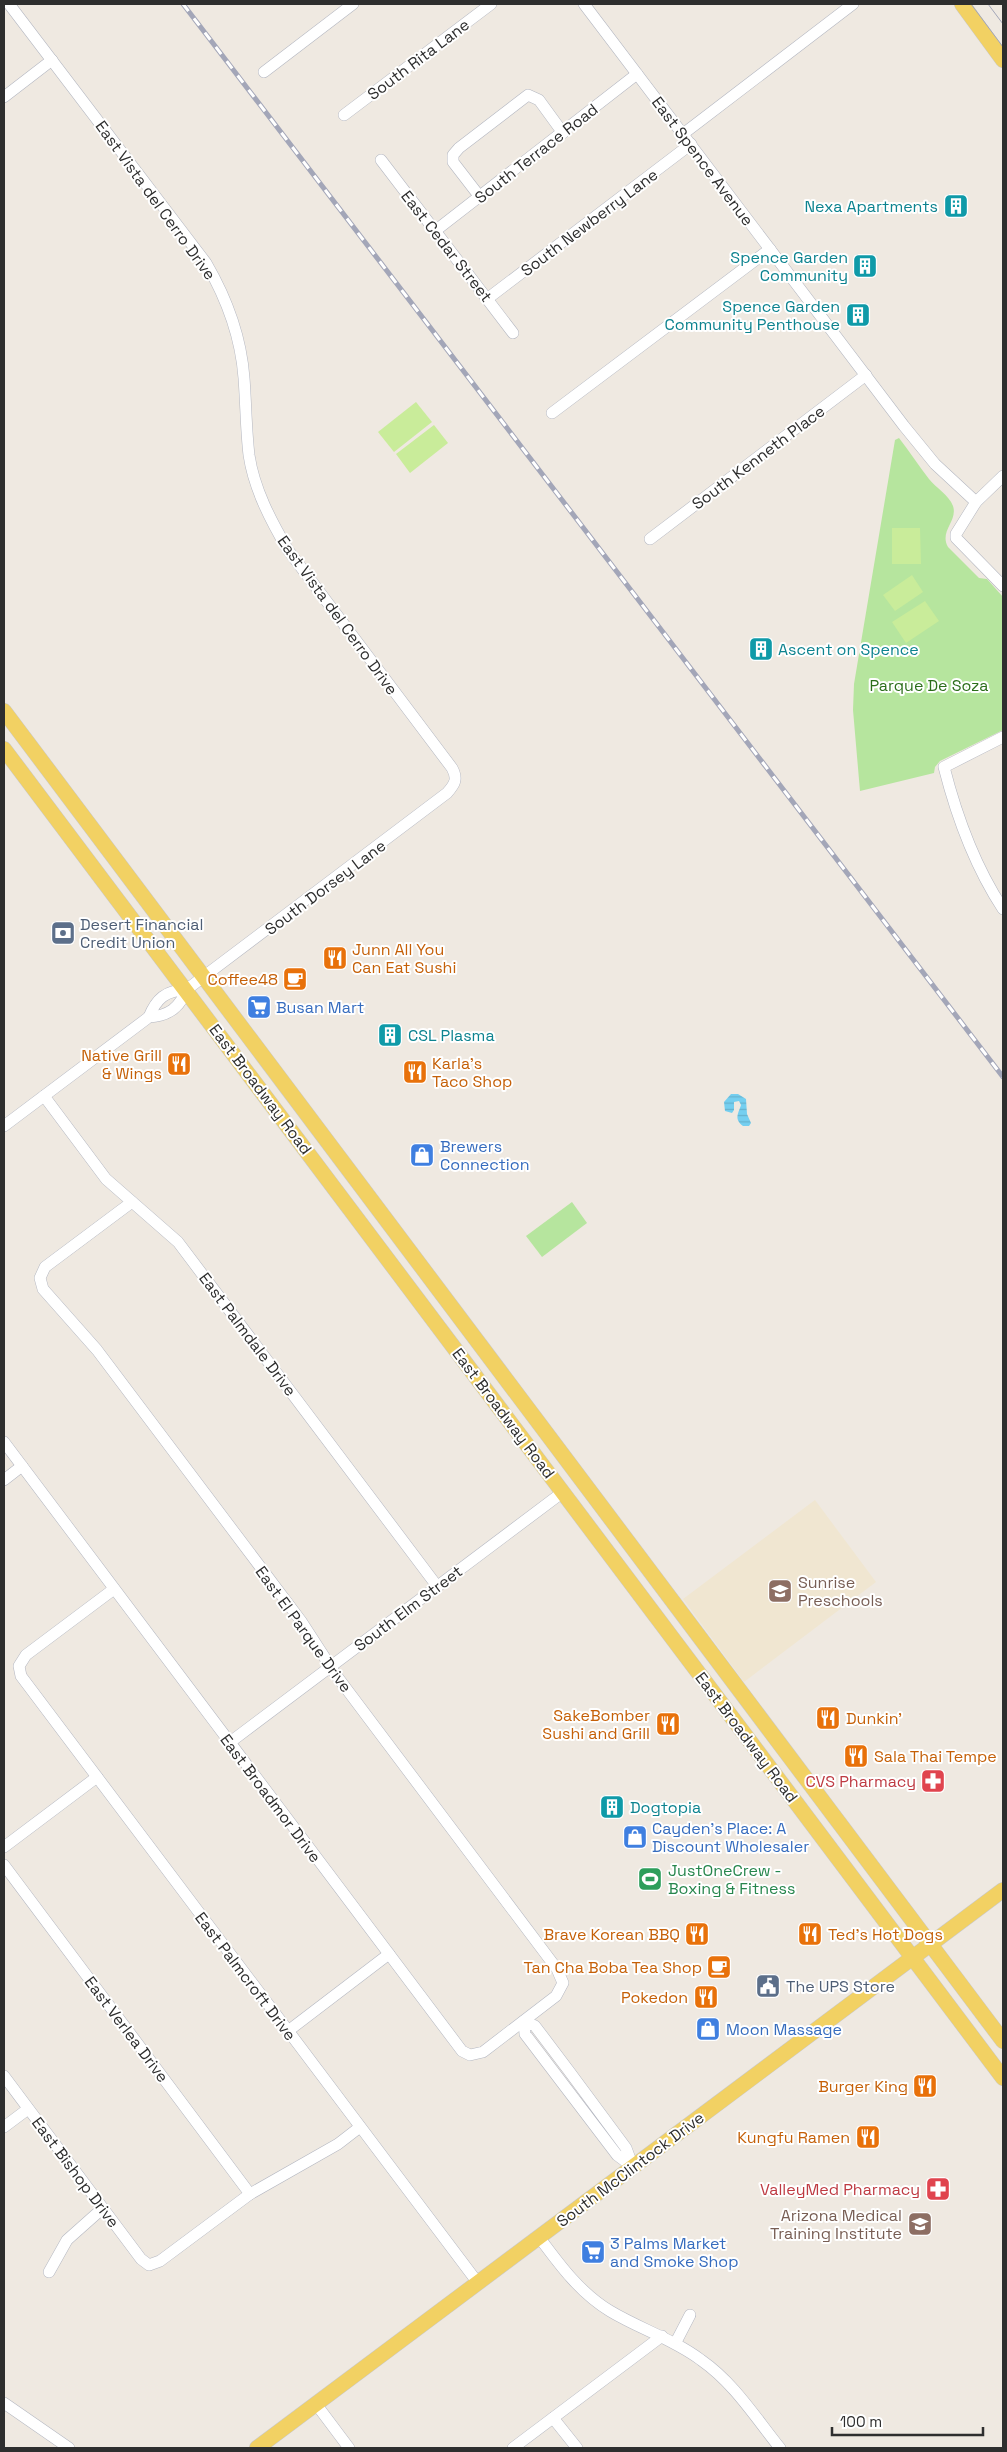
<svg xmlns="http://www.w3.org/2000/svg" width="1007" height="2452" font-family="'Space Grotesk',sans-serif">
<style>
.education{fill:#f0e6d1}
.park{fill:#b6e59e}
.pitch{fill:#c9ec9a}
.water{fill:url(#water-rules)}
.lines{fill:none;stroke-linecap:round;stroke-linejoin:round}
.minor-casing{stroke:#b4b7c1;stroke-width:12}
.major-casing{stroke:#c9c9c9;stroke-width:16}
.minor{stroke:#fff;stroke-width:11}
.major{stroke:#f2d163;stroke-width:15}
.tram{stroke:#a3a6b8;stroke-width:1}
.rail-casing{stroke:#a3a6b8;stroke-width:5}
.rail{stroke:#fff;stroke-width:3;stroke-dasharray:9;stroke-linecap:butt}
.labels{text-anchor:middle;stroke-width:4;stroke-linejoin:round;paint-order:stroke}
.street-label{font-size:16px;fill:#2e2e2e;stroke:#fff}
.culture-label{font-size:16px;fill:#0d838f;stroke:#fff;text-anchor:end}
.park-label{font-size:16px;fill:#2c6e1b;stroke:#fff}
.service-label{font-size:16px;fill:#4e5e75;stroke:#fff;text-anchor:start}
.food-label{font-size:16px;fill:#c56008;stroke:#fff;text-anchor:end}
.shop-label{font-size:16px;fill:#366cbe;stroke:#fff;text-anchor:start}
.education-label{font-size:16px;fill:#785e54;stroke:#fff;text-anchor:start}
.health-label{font-size:16px;fill:#be3a42;stroke:#fff;text-anchor:end}
.leisure-label{font-size:16px;fill:#27864d;stroke:#fff;text-anchor:start}
</style>
<defs>
<pattern id="water-rules" width="6" height="5" patternUnits="userSpaceOnUse" patternTransform="scale(1.25)"><rect width="6" height="5" fill="#75cff0"/><path d="M0 2.5h6" fill="none" stroke="#66b2ce"/></pattern>
</defs>
<rect width="100%" height="100%" fill="#efe9e1"/>
<!-- education -->
<polygon class="education" points="815,1500 876,1582 744,1682 683,1599"/>
<!-- park -->
<g class="park">
<path d="M899 438C909 451 919 466 929 479 936 488 949 495 953 506 958 521 939 531 948 547L979 578 987 579 1003 597V730L940 761 935 767 934 773 860 791 853 710 854 684 895 440Z"/>
<polygon points="572,1202 587,1223 542,1257 526,1236"/>
</g>
<!-- pitch -->
<g class="pitch">
<polygon points="416,402 432,422 394,452 378,432"/>
<polygon points="434,425 448,443 410,473 396,454"/>
<polygon points="892,528 920,528 921,564 892,564"/>
<polygon points="912,575 923,592 895,611 883,595"/>
<polygon points="925,601 939,621 906,643 892,622"/>
</g>
<!-- water -->
<path class="water" d="M731 1094H738L746 1099 747 1114 751 1123 749 1126H743C734 1119 738 1114 741 1105L739 1101 734 1102V1110L732 1113 725 1111 724 1102Z"/>
<g class="lines">
<defs>
<g id="minor">
<polyline points="584,4 904,426 935,464 976,502"/>
<polyline points="264,72 353,4"/>
<polyline points="4,97 52,60"/>
<polyline points="344,115 491,4"/>
<polyline points="683,134 853,4"/>
<polyline points="381,160 513,333"/>
<polyline points="480,197 453,162 453,155 459,148 528,95 539,100 563,133"/>
<polyline points="435,231 637,74"/>
<polyline points="487,299 691,144"/>
<polyline points="552,413 770,249"/>
<polyline points="1003,476 976,502 956,534 956,538 1003,586"/>
<polyline points="650,539 866,375"/>
<path d="M1003 737 944 767C957 818 974 865 1003 909"/>
<path d="M149 1017C156 999 166 990 186 990"/>
<polyline points="44,1096 106,1179 178,1242 437,1586"/>
<path d="M4 1126 149 1017C168 1016 180 1008 186 990L447 793C455 784 458 779 452 768L288 550C271 521 254 489 249 455 246 430 246 404 244 378 241 337 227 299 206 263L9 4"/>
<polyline points="4,1442 462,2051 470,2055 483,2052 556,1996 563,1983 557,1969 336,1675 301,1621 97,1350 43,1289 40,1278 45,1267 132,1202"/>
<polyline points="4,1480 22,1466"/>
<polyline points="114,1589 26,1655 19,1666 21,1676 478,2283"/>
<polyline points="229,1743 563,1492"/>
<polyline points="4,1847 97,1777"/>
<polyline points="4,1865 250,2194"/>
<polygon points="524,2021 535,2026 569,2071 626,2148 633,2167 617,2155 525,2034"/>
<polyline points="288,2031 389,1954"/>
<polyline points="4,2076 141,2259 149,2265 160,2261 250,2194 338,2144 360,2127"/>
<polyline points="4,2127 28,2109"/>
<path d="M539 2237C559 2264 580 2293 610 2311 640 2329 673 2339 701 2360 734 2383 755 2417 780 2448"/>
<polyline points="49,2272 67,2240 103,2208"/>
<polyline points="676,2342 690,2315"/>
<polyline points="4,2403 69,2448"/>
<polyline points="316,2404 349,2448"/>
<polyline points="553,2418 577,2448"/>
<polyline points="513,2448 662,2336"/>
</g>
<g id="major">
<polyline points="962,4 1003,60"/>
<polyline points="4,711 1003,2041"/>
<polyline points="4,749 1003,2078"/>
<polyline points="257,2448 1003,1890"/>
</g>
</defs>
<!-- minor casing -->
<use href="#minor" class="minor-casing"/>
<!-- major casing -->
<use href="#major" class="major-casing"/>
<!-- minor -->
<use href="#minor" class="minor"/>
<!-- major -->
<use href="#major" class="major"/>
<!-- tram -->
<g class="tram">
<polyline points="971,4 1003,47"/>
<polyline points="988,4 1003,24"/>
</g>
<defs>
<polyline id="rail" points="183,4 1003,1077"/>
</defs>
<!-- rail casing -->
<use href="#rail" class="rail-casing"/>
<!-- rail -->
<use href="#rail" class="rail"/>
</g>
<!-- icons -->
<defs>
<symbol id="building-square" viewBox="-11 -11 22 22"><rect x="-9" y="-9" width="18" height="18" rx="4" fill="#0f9aa8" stroke="#fff"/><path d="M-4-6H4V6H1V3H-1V6H-4ZM-2.5-4.3h1.7v1.8h-1.7ZM.8-4.3h1.7v1.8H.8ZM-2.5-1h1.7V.8h-1.7ZM.8-1h1.7V.8H.8Z" fill="#fff"/></symbol>
<symbol id="bank-square" viewBox="-11 -11 22 22"><rect x="-9" y="-9" width="18" height="18" rx="4" fill="#5c6f8a" stroke="#fff"/><path d="M-6-4H6V4H-6ZM0-2.3a2.3 2.3 0 1 0 0 4.6a2.3 2.3 0 1 0 0-4.6Z" fill="#fff"/></symbol>
<symbol id="restaurant-square" viewBox="-11 -11 22 22"><rect x="-9" y="-9" width="18" height="18" rx="4" fill="#e8710a" stroke="#fff"/><path d="M-5-6h1v4h1v-4h1v4h1v-4h1v5L-1.5 .5V6h-2V.5L-5-1ZM5-6V6H3V1.5H1.5Q1.5-4 5-6Z" fill="#fff"/></symbol>
<symbol id="cafe-square" viewBox="-11 -11 22 22"><rect x="-9" y="-9" width="18" height="18" rx="4" fill="#e8710a" stroke="#fff"/><path d="M-5.5-4.5H6V0H3Q3 3.5 0 3.5H-2.5Q-5.5 3.5-5.5 0ZM3-3.2v2h1.7v-2ZM-6 4.5H4V6H-6Z" fill="#fff"/></symbol>
<symbol id="supermarket-square" viewBox="-11 -11 22 22"><rect x="-9" y="-9" width="18" height="18" rx="4" fill="#3f7fe0" stroke="#fff"/><path d="M-6-5.5h2.5l.6 2H6L4.5 2H-2.5L-4.4-4H-6ZM-1.5 3.2a1.3 1.3 0 1 0 .1 0ZM3 3.2a1.3 1.3 0 1 0 .1 0Z" fill="#fff"/></symbol>
<symbol id="shop-square" viewBox="-11 -11 22 22"><rect x="-9" y="-9" width="18" height="18" rx="4" fill="#3f7fe0" stroke="#fff"/><path d="M-5-2.5h2.3a2.7 3.5 0 0 1 5.4 0H5L5.5 6h-11ZM-1.5-2.5h3a1.5 2.3 0 0 0-3 0Z" fill="#fff"/></symbol>
<symbol id="school-square" viewBox="-11 -11 22 22"><rect x="-9" y="-9" width="18" height="18" rx="4" fill="#8d6e63" stroke="#fff"/><path d="M0-5L7-2L0 1L-7-2ZM-4 1L0 2.5L4 1V4Q0 6-4 4Z" fill="#fff"/></symbol>
<symbol id="pharmacy-square" viewBox="-11 -11 22 22"><rect x="-9" y="-9" width="18" height="18" rx="4" fill="#e0444e" stroke="#fff"/><path d="M-2-6h4v4h4v4h-4v4h-4v-4h-4v-4h4Z" fill="#fff"/></symbol>
<symbol id="stadium-square" viewBox="-11 -11 22 22"><rect x="-9" y="-9" width="18" height="18" rx="4" fill="#2e9e5b" stroke="#fff"/><path d="M0-5a6.5 5 0 1 0 0 10a6.5 5 0 1 0 0-10ZM-3.5-1.8h7v3.6h-7Z" fill="#fff"/></symbol>
<symbol id="civic-square" viewBox="-11 -11 22 22"><rect x="-9" y="-9" width="18" height="18" rx="4" fill="#5c6f8a" stroke="#fff"/><path d="M-.6-6.5H3V-4.5H.6V-3L4-1V1h2V6H-6V1h2V-1L-.6-3ZM-1.2 2.5V6h2.4V2.5Z" fill="#fff"/></symbol>
<symbol id="university-square" viewBox="-11 -11 22 22"><rect x="-9" y="-9" width="18" height="18" rx="4" fill="#8d6e63" stroke="#fff"/><path d="M0-5L7-2L0 1L-7-2ZM-4 1L0 2.5L4 1V4Q0 6-4 4Z" fill="#fff"/></symbol>
</defs>
<g fill-rule="evenodd">
<use href="#building-square" x="942" y="192" width="28" height="28"/>
<use href="#building-square" x="851" y="252" width="28" height="28"/>
<use href="#building-square" x="844" y="301" width="28" height="28"/>
<use href="#building-square" x="747" y="635" width="28" height="28"/>
<use href="#bank-square" x="49" y="919" width="28" height="28"/>
<use href="#restaurant-square" x="321" y="944" width="28" height="28"/>
<use href="#cafe-square" x="281" y="965" width="28" height="28"/>
<use href="#supermarket-square" x="245" y="993" width="28" height="28"/>
<use href="#building-square" x="376" y="1021" width="28" height="28"/>
<use href="#restaurant-square" x="165" y="1050" width="28" height="28"/>
<use href="#restaurant-square" x="401" y="1058" width="28" height="28"/>
<use href="#shop-square" x="408" y="1141" width="28" height="28"/>
<use href="#school-square" x="766" y="1577" width="28" height="28"/>
<use href="#restaurant-square" x="814" y="1704" width="28" height="28"/>
<use href="#restaurant-square" x="654" y="1710" width="28" height="28"/>
<use href="#restaurant-square" x="842" y="1742" width="28" height="28"/>
<use href="#pharmacy-square" x="919" y="1767" width="28" height="28"/>
<use href="#building-square" x="598" y="1793" width="28" height="28"/>
<use href="#shop-square" x="621" y="1823" width="28" height="28"/>
<use href="#stadium-square" x="636" y="1865" width="28" height="28"/>
<use href="#restaurant-square" x="683" y="1920" width="28" height="28"/>
<use href="#restaurant-square" x="796" y="1920" width="28" height="28"/>
<use href="#cafe-square" x="705" y="1953" width="28" height="28"/>
<use href="#civic-square" x="754" y="1972" width="28" height="28"/>
<use href="#restaurant-square" x="692" y="1983" width="28" height="28"/>
<use href="#shop-square" x="694" y="2015" width="28" height="28"/>
<use href="#restaurant-square" x="911" y="2072" width="28" height="28"/>
<use href="#restaurant-square" x="854" y="2123" width="28" height="28"/>
<use href="#pharmacy-square" x="924" y="2175" width="28" height="28"/>
<use href="#university-square" x="906" y="2210" width="28" height="28"/>
<use href="#supermarket-square" x="579" y="2238" width="28" height="28"/>
</g>
<g class="labels">
<!-- street labels -->
<g class="street-label">
<text transform="translate(418 59) rotate(-37)" y="6">South Rita Lane</text>
<text transform="translate(536 153) rotate(-38)" y="6">South Terrace Road</text>
<text transform="translate(703 161) rotate(53)" y="6">East Spence Avenue</text>
<text transform="translate(156 200) rotate(54)" y="6">East Vista del Cerro Drive</text>
<text transform="translate(589 222) rotate(-37)" y="6">South Newberry Lane</text>
<text transform="translate(447 246) rotate(52)" y="6">East Cedar Street</text>
<text transform="translate(758 457) rotate(-37)" y="6">South Kenneth Place</text>
<text transform="translate(338 615) rotate(54)" y="6">East Vista del Cerro Drive</text>
<text transform="translate(325 887) rotate(-37)" y="6">South Dorsey Lane</text>
<text transform="translate(261 1089) rotate(53)" y="6">East Broadway Road</text>
<text transform="translate(248 1334) rotate(53)" y="6">East Palmdale Drive</text>
<text transform="translate(504 1413) rotate(53)" y="6">East Broadway Road</text>
<text transform="translate(408 1608) rotate(-37)" y="6">South Elm Street</text>
<text transform="translate(304 1629) rotate(54)" y="6">East El Parque Drive</text>
<text transform="translate(747 1737) rotate(53)" y="6">East Broadway Road</text>
<text transform="translate(271 1798) rotate(53)" y="6">East Broadmor Drive</text>
<text transform="translate(246 1976) rotate(53)" y="6">East Palmcroft Drive</text>
<text transform="translate(127 2029) rotate(53)" y="6">East Verlea Drive</text>
<text transform="translate(630 2169) rotate(-37)" y="6">South McClintock Drive</text>
<text transform="translate(76 2172) rotate(53)" y="6">East Bishop Drive</text>
</g>
<!-- culture labels -->
<g class="culture-label">
<text x="938" y="212">Nexa Apartments</text>
<text x="848" y="263">Spence Garden<tspan x="848" dy="18">Community</tspan></text>
<text x="840" y="312">Spence Garden<tspan x="840" dy="18">Community Penthouse</tspan></text>
<text x="778" y="655" text-anchor="start">Ascent on Spence</text>
<text x="408" y="1041" text-anchor="start">CSL Plasma</text>
<text x="630" y="1813" text-anchor="start">Dogtopia</text>
</g>
<!-- park labels -->
<g class="park-label">
<text x="929" y="691">Parque De Soza</text>
</g>
<!-- service labels -->
<g class="service-label">
<text x="80" y="930">Desert Financial<tspan x="80" dy="18">Credit Union</tspan></text>
<text x="786" y="1992">The UPS Store</text>
</g>
<!-- food labels -->
<g class="food-label">
<text x="352" y="955" text-anchor="start">Junn All You<tspan x="352" dy="18">Can Eat Sushi</tspan></text>
<text x="278" y="985">Coffee48</text>
<text x="162" y="1061">Native Grill<tspan x="162" dy="18">&amp; Wings</tspan></text>
<text x="432" y="1069" text-anchor="start">Karla’s<tspan x="432" dy="18">Taco Shop</tspan></text>
<text x="650" y="1721">SakeBomber<tspan x="650" dy="18">Sushi and Grill</tspan></text>
<text x="846" y="1724" text-anchor="start">Dunkin'</text>
<text x="874" y="1762" text-anchor="start">Sala Thai Tempe</text>
<text x="680" y="1940">Brave Korean BBQ</text>
<text x="828" y="1940" text-anchor="start">Ted's Hot Dogs</text>
<text x="702" y="1973">Tan Cha Boba Tea Shop</text>
<text x="688" y="2003">Pokedon</text>
<text x="908" y="2092">Burger King</text>
<text x="850" y="2143">Kungfu Ramen</text>
</g>
<!-- shop labels -->
<g class="shop-label">
<text x="276" y="1013">Busan Mart</text>
<text x="440" y="1152">Brewers<tspan x="440" dy="18">Connection</tspan></text>
<text x="652" y="1834">Cayden's Place: A<tspan x="652" dy="18">Discount Wholesaler</tspan></text>
<text x="726" y="2035">Moon Massage</text>
<text x="610" y="2249">3 Palms Market<tspan x="610" dy="18">and Smoke Shop</tspan></text>
</g>
<!-- education labels -->
<g class="education-label">
<text x="798" y="1588">Sunrise<tspan x="798" dy="18">Preschools</tspan></text>
<text x="902" y="2221" text-anchor="end">Arizona Medical<tspan x="902" dy="18">Training Institute</tspan></text>
</g>
<!-- health labels -->
<g class="health-label">
<text x="916" y="1787">CVS Pharmacy</text>
<text x="920" y="2195">ValleyMed Pharmacy</text>
</g>
<!-- leisure labels -->
<g class="leisure-label">
<text x="668" y="1876">JustOneCrew -<tspan x="668" dy="18">Boxing &amp; Fitness</tspan></text>
</g>
</g>
<!-- border -->
<rect width="1007" height="2452" fill="none" stroke="#2e2e2e" stroke-width="10"/>
<!-- scale -->
<path d="M832 2427v8h151v-8" fill="none" stroke="#2e2e2e" stroke-width="2.5"/>
<text x="840" y="2427" font-size="15" fill="#2e2e2e" stroke="#ffffff" stroke-width="4" paint-order="stroke">100 m</text>
</svg>
